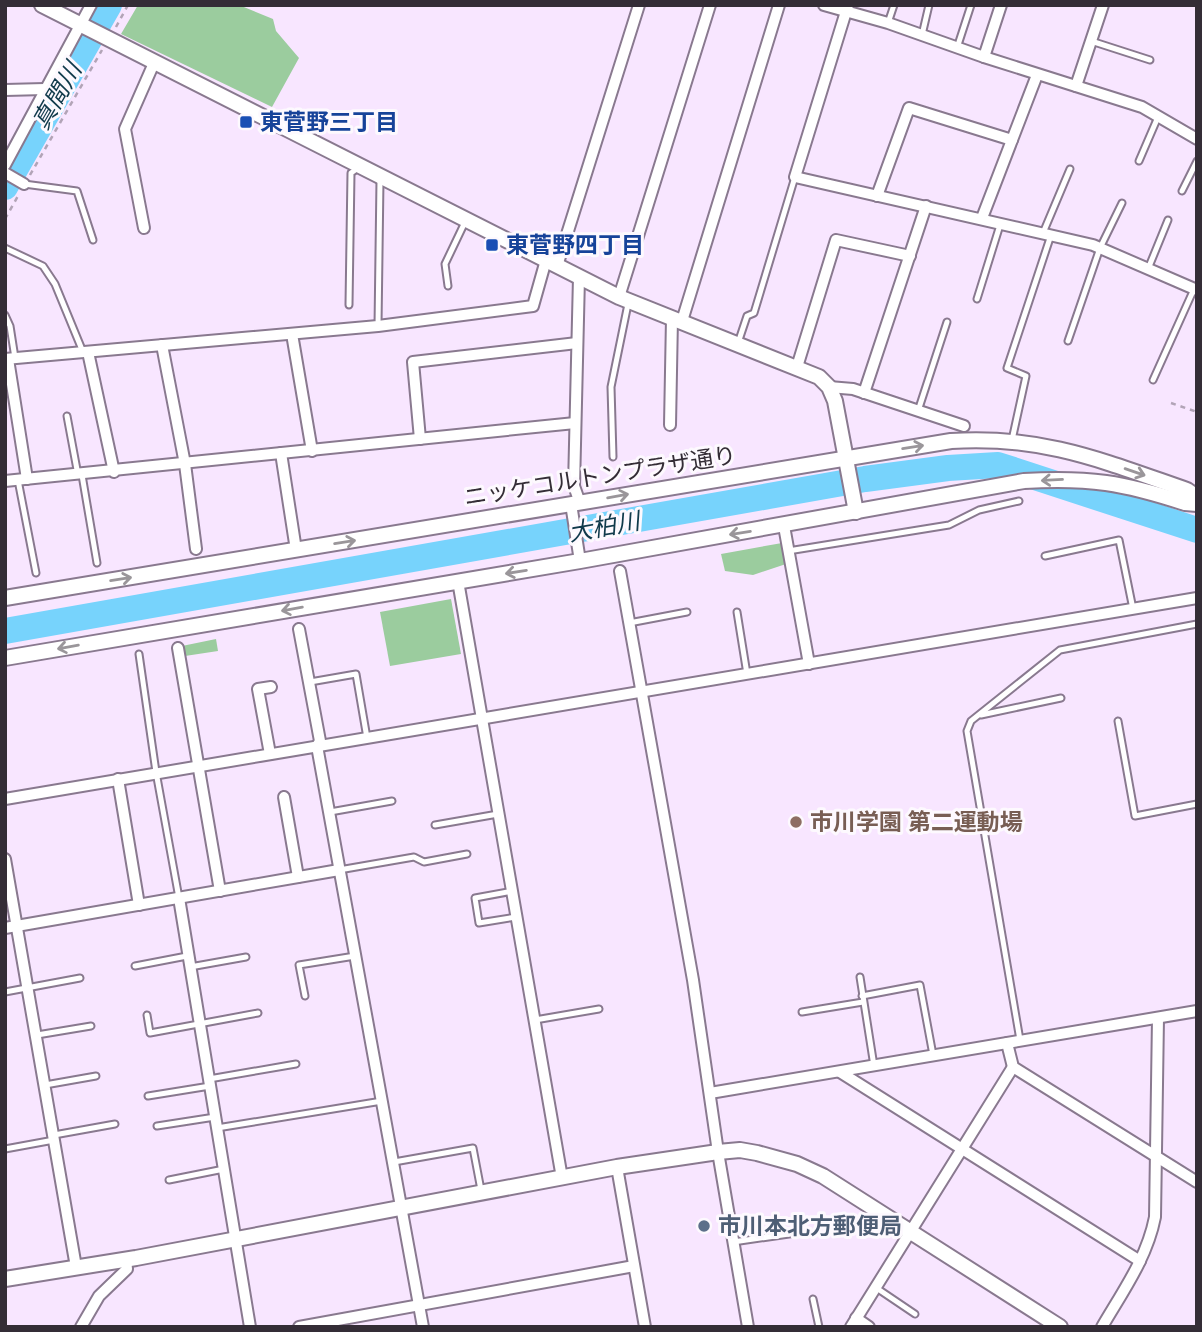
<svg xmlns="http://www.w3.org/2000/svg" width="1202" height="1332" font-family="'Golos Text','Noto Sans JP',sans-serif">
<style>
.green{fill:#9bcc9e}
.lines{fill:none;stroke-linecap:round;stroke-linejoin:round}
.river{stroke:#77d3fc;stroke-width:26}
.service-casing{stroke:#89798f;stroke-width:9}
.minor-casing{stroke:#89798f;stroke-width:14}
.tertiary-casing{stroke:#89798f;stroke-width:18}
.path{stroke:#b2a4b7;stroke-width:2.5;stroke-dasharray:5 5;stroke-linecap:butt}
.service{stroke:#fff;stroke-width:5}
.minor{stroke:#fff;stroke-width:10}
.tertiary{stroke:#fff;stroke-width:14}
.oneway{stroke:#9a969a}
.transit-dot{fill:#1a4fb4;stroke:#fdf9fe;stroke-width:2.5}
.education-dot{fill:#8d6e63;stroke:#fdf9fe;stroke-width:2.5}
.service-dot{fill:#5c6f8a;stroke:#fdf9fe;stroke-width:2.5}
.labels{text-anchor:middle;stroke-width:6;stroke-linejoin:round;paint-order:stroke}
.transit-label{font-size:23px;font-weight:bold;fill:#164399;stroke:#fdf9fe;text-anchor:start}
.street-label{font-size:23px;fill:#342d36;stroke:#fdf9fe}
.education-label{font-size:23px;font-weight:bold;fill:#785e54;stroke:#fdf9fe;text-anchor:start}
.service-label{font-size:23px;font-weight:bold;fill:#4e5e75;stroke:#fdf9fe;text-anchor:start}
.water-label{font-size:24px;font-style:italic;fill:#103a4b;stroke:#fdf9fe}
</style>
<rect width="100%" height="100%" fill="#f8e6ff"/>
<!-- green -->
<g class="green">
<polygon points="138,5 239,5 273,19 276,31 299,58 272,107 121,34"/>
<polygon points="782,543 786,564 753,575 725,571 721,554"/>
<polygon points="451,599 461,654 390,666 380,612"/>
<polygon points="216,639 218,651 185,656 182,646"/>
</g>
<g class="lines">
<!-- river -->
<g class="river">
<polyline points="5,187 109,5"/>
<polyline points="5,631 865,479 948,468 998,465 1197,530"/>
</g>
<defs>
<g id="service">
<polyline points="888,23 894,5"/>
<polyline points="922,35 929,5"/>
<polyline points="1091,41 1150,60"/>
<polyline points="957,48 971,5"/>
<polyline points="1139,161 1158,117"/>
<polyline points="24,184 77,191 93,240"/>
<polyline points="1182,191 1197,161"/>
<polyline points="1043,233 1070,169"/>
<polyline points="5,248 43,266 55,284 83,352"/>
<polyline points="1148,269 1168,220"/>
<polyline points="448,286 445,264 466,220"/>
<polyline points="977,299 1000,225"/>
<polyline points="349,305 351,173 358,168"/>
<polyline points="5,315 10,326 15,358"/>
<polyline points="378,326 380,180"/>
<polyline points="1068,341 1100,248 1122,203"/>
<polyline points="738,343 747,316 754,313 795,177"/>
<polyline points="1153,380 1194,289"/>
<polyline points="918,411 947,322"/>
<polyline points="67,416 78,475"/>
<polyline points="1012,440 1026,376 1007,368 1051,235"/>
<polyline points="613,457 611,387 628,304"/>
<polyline points="82,475 97,563"/>
<polyline points="18,480 36,573"/>
<polyline points="788,551 949,525 979,510 1019,501"/>
<polyline points="1045,556 1119,540 1133,609"/>
<polyline points="737,612 747,674"/>
<polyline points="629,623 687,612"/>
<polyline points="139,654 156,772 179,898"/>
<polyline points="310,682 356,674 367,738"/>
<polyline points="981,715 1061,698"/>
<polyline points="1118,721 1135,816 1197,804"/>
<polyline points="330,812 392,801"/>
<polyline points="435,825 498,814"/>
<polyline points="339,870 414,857 424,862 467,854"/>
<polyline points="513,891 475,898 479,923 516,917"/>
<polyline points="135,966 187,956"/>
<polyline points="190,967 246,957"/>
<polyline points="860,977 874,1066"/>
<polyline points="5,992 80,978"/>
<polyline points="305,996 299,965 355,956"/>
<polyline points="862,996 920,985 933,1055"/>
<polyline points="802,1012 863,1002"/>
<polyline points="147,1015 150,1033 258,1013"/>
<polyline points="535,1020 599,1009"/>
<polyline points="37,1035 91,1026"/>
<polyline points="1020,1040 967,731 971,721 1060,650 1197,624"/>
<polyline points="209,1079 296,1064"/>
<polyline points="45,1085 96,1076"/>
<polyline points="148,1096 210,1086"/>
<polyline points="157,1126 215,1117"/>
<polyline points="217,1128 382,1101"/>
<polyline points="54,1135 115,1124"/>
<polyline points="5,1149 54,1140"/>
<polyline points="394,1162 473,1148 481,1190"/>
<polyline points="169,1180 224,1169"/>
<polyline points="733,1242 796,1233"/>
<polyline points="875,1287 915,1314"/>
<polyline points="813,1299 819,1327"/>
</g>
<g id="minor">
<polyline points="824,5 888,23 984,57 1142,107 1197,139"/>
<polyline points="848,5 795,177 1093,245 1197,290"/>
<polyline points="984,57 1001,5"/>
<polyline points="1076,86 1103,5"/>
<polyline points="5,90 45,89"/>
<polyline points="5,165 91,5"/>
<polyline points="5,173 24,184"/>
<polyline points="877,196 909,108 1012,140"/>
<polyline points="982,218 1037,75"/>
<polyline points="144,228 125,129 154,63"/>
<polyline points="557,266 639,5"/>
<polyline points="579,277 574,486 580,503"/>
<polyline points="619,297 710,5"/>
<polyline points="682,321 779,5"/>
<polyline points="292,334 312,451"/>
<polyline points="162,345 185,464 196,549"/>
<polyline points="88,352 114,472"/>
<polyline points="5,359 378,326 533,306 546,260"/>
<polyline points="8,359 27,479"/>
<polyline points="797,367 836,240 910,256"/>
<polyline points="829,387 853,389 964,426"/>
<polyline points="864,393 926,206"/>
<polyline points="670,425 672,318"/>
<polyline points="420,439 413,362 577,343"/>
<polyline points="281,453 296,550"/>
<polyline points="5,481 575,423"/>
<polyline points="571,504 580,561"/>
<polyline points="784,526 809,664"/>
<polyline points="620,571 693,980 718,1152 748,1327"/>
<polyline points="458,581 562,1178"/>
<polyline points="299,629 320,741 317,746 423,1327"/>
<polyline points="178,648 220,891"/>
<polyline points="270,754 258,689 271,687"/>
<polyline points="118,779 139,905"/>
<polyline points="284,797 298,877"/>
<polyline points="5,799 1197,598"/>
<polyline points="5,859 76,1267"/>
<polyline points="179,898 250,1327"/>
<polyline points="5,928 339,870"/>
<polyline points="1007,1043 1013,1067 1197,1182"/>
<polyline points="840,1072 1140,1261"/>
<polyline points="710,1093 1197,1011"/>
<polyline points="617,1167 645,1327"/>
<polyline points="856,1318 869,1327"/>
<polyline points="81,1327 99,1296 127,1269 126,1259"/>
<polyline points="299,1327 634,1266"/>
<polyline points="851,1327 1013,1067"/>
<path d="M1102 1327C1123 1291 1147 1258 1155 1217L1158 1018"/>
</g>
<g id="tertiary">
<polyline points="42,5 619,297 819,377 829,387 835,401 856,512"/>
<path d="M5 598 951 441C1042 435 1103 461 1187 490L1197 497"/>
<path d="M5 658 580 561 1024 481C1089 477 1124 483 1185 503L1197 504"/>
<polyline points="5,1279 136,1258 617,1167 718,1152 740,1150 757,1153 797,1164 823,1176 1060,1327"/>
</g>
</defs>
<!-- service casing -->
<use href="#service" class="service-casing"/>
<!-- minor casing -->
<use href="#minor" class="minor-casing"/>
<!-- tertiary casing -->
<use href="#tertiary" class="tertiary-casing"/>
<!-- path -->
<g class="path">
<polyline points="116,27 128,5"/>
<polyline points="30,175 102,50"/>
<polyline points="5,219 18,196"/>
<polyline points="1171,403 1197,412"/>
</g>
<!-- service -->
<use href="#service" class="service"/>
<!-- minor -->
<use href="#minor" class="minor"/>
<!-- tertiary -->
<use href="#tertiary" class="tertiary"/>
</g>
<!-- one-way arrows -->
<defs><path id="oneway-shaft" d="M-6 0H5M1.5-3L5.5 0L1.5 3" fill="none" stroke-width="1.6" stroke-linecap="round" stroke-linejoin="round" transform="scale(1.75)"/></defs>
<g class="oneway">
<use href="#oneway-shaft" transform="translate(913 447) rotate(-9)"/>
<use href="#oneway-shaft" transform="translate(1135 472) rotate(19)"/>
<use href="#oneway-shaft" transform="translate(1052 480) rotate(177)"/>
<use href="#oneway-shaft" transform="translate(618 496) rotate(-10)"/>
<use href="#oneway-shaft" transform="translate(740 533) rotate(171)"/>
<use href="#oneway-shaft" transform="translate(345 542) rotate(-9)"/>
<use href="#oneway-shaft" transform="translate(516 572) rotate(171)"/>
<use href="#oneway-shaft" transform="translate(121 579) rotate(-9)"/>
<use href="#oneway-shaft" transform="translate(292 609) rotate(170)"/>
<use href="#oneway-shaft" transform="translate(68 647) rotate(170)"/>
</g>
<!-- markers -->
<g class="transit-dot">
<rect x="239" y="115" width="14" height="14" rx="3.5"/>
<rect x="485" y="238" width="14" height="14" rx="3.5"/>
</g>
<circle class="education-dot" cx="796" cy="822" r="7"/>
<circle class="service-dot" cx="704" cy="1226" r="7"/>
<g class="labels">
<!-- transit labels -->
<g class="transit-label">
<text x="260" y="130">東菅野三丁目</text>
<text x="506" y="253">東菅野四丁目</text>
</g>
<!-- street labels -->
<g class="street-label">
<text transform="translate(600 476) rotate(-9)" y="8">ニッケコルトンプラザ通り</text>
</g>
<!-- education labels -->
<g class="education-label">
<text x="810" y="830">市川学園 第二運動場</text>
</g>
<!-- service labels -->
<g class="service-label">
<text x="718" y="1234">市川本北方郵便局</text>
</g>
<!-- water labels -->
<g class="water-label">
<text transform="translate(57 96) rotate(-60)" y="8">真間川</text>
<text transform="translate(604 527) rotate(-10)" y="8">大柏川</text>
</g>
</g>
<!-- border -->
<rect width="1202" height="1332" fill="none" stroke="#342d36" stroke-width="14"/>
</svg>
